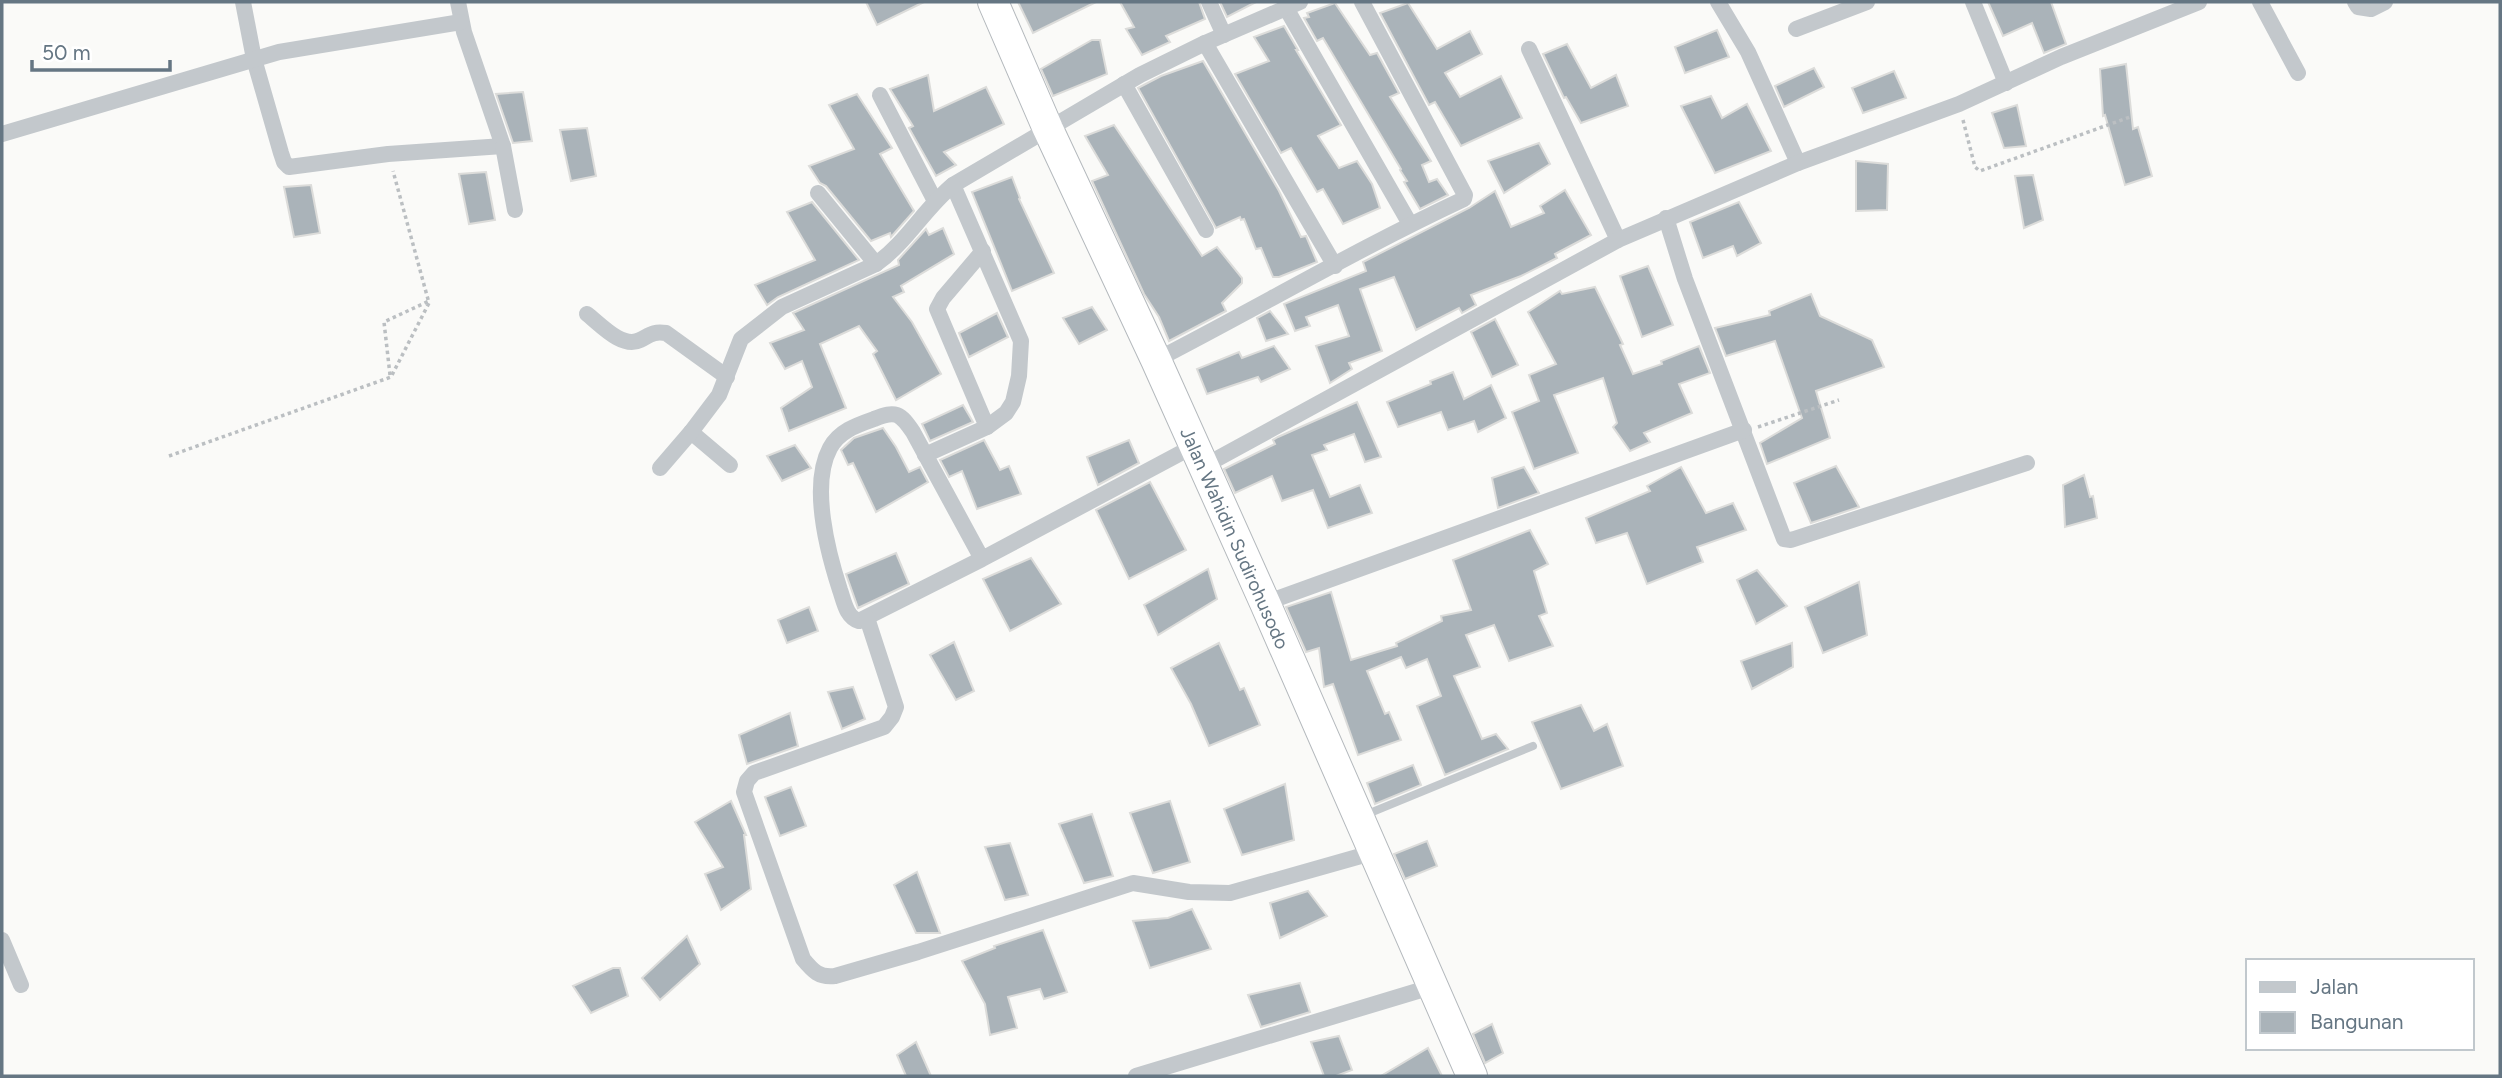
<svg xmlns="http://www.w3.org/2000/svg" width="2502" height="1078" font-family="Figtree,sans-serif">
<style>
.building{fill:#aab3b9;stroke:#dcdcda;stroke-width:2}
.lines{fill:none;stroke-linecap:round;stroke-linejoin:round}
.highway-casing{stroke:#b4b9bd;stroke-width:32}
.path{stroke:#bbbfc2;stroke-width:3.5;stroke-dasharray:3.5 3.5;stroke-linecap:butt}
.lane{stroke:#c3c8cc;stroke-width:8}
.street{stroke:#c3c8cc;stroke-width:16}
.highway{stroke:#fff;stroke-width:30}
.labels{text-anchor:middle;stroke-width:7;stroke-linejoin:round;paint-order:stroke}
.street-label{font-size:19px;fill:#657683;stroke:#fff}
</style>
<rect width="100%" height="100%" fill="#fafaf8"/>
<!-- building -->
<g class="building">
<polygon points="866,2 924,2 877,25"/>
<polygon points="1018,2 1096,2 1033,33"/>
<polygon points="1120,2 1199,2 1205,19 1166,36 1170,42 1142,55 1126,29 1134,27"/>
<polygon points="1220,2 1256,2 1227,17"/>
<polygon points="1988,2 2051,2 2066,44 2044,53 2032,23 2003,36"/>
<polygon points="1335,3 1370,55 1377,53 1399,93 1390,97 1431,161 1422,165 1429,182 1437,179 1448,195 1420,209 1404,182 1407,181 1400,170 1401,169 1323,38 1317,41 1304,18 1309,17 1307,13"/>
<polygon points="1408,3 1437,49 1470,31 1482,54 1445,73 1460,97 1501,76 1522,118 1461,146 1435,102 1429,105 1380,13"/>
<polygon points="1284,26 1298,50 1296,50 1341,125 1318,136 1339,168 1357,161 1372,184 1380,208 1343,224 1323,189 1317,192 1291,148 1281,153 1235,74 1269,61 1254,37"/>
<polygon points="1717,30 1729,57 1685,73 1675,47"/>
<polygon points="1092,40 1100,40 1107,74 1053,96 1041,69"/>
<polygon points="1567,44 1591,88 1616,75 1628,106 1581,123 1566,97 1564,98 1543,54"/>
<polygon points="1203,61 1279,191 1301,237 1306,236 1317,262 1279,277 1273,277 1261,248 1256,249 1244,219 1241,220 1240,217 1216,228 1138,88 1161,76"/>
<polygon points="2126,64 2133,129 2138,127 2152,176 2125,185 2105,115 2103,116 2100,69"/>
<polygon points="1814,68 1824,87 1784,107 1775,86"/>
<polygon points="1894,71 1906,98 1863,113 1852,88"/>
<polygon points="928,75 934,111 986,87 1004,124 944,152 956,165 936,176 909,128 913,126 890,89"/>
<polygon points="523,92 532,141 513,143 496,94"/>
<polygon points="857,94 892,148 880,154 914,211 891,237 890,233 871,241 826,186 820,183 809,166 854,149 829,105"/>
<polygon points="1711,96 1722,118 1747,104 1771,151 1715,173 1681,106"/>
<polygon points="2017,105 2026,146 2004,148 1992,113"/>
<polygon points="1114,125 1202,256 1217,247 1242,278 1242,283 1222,303 1226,311 1169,341 1159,317 1144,294 1092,181 1108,175 1085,136"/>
<polygon points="587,128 596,176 571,181 560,130"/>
<polygon points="1539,143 1550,164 1504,193 1488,161"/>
<polygon points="1856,161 1888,164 1887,210 1856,211"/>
<polygon points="486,172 495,220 469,224 459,174"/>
<polygon points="2033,175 2043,220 2024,228 2015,176"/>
<polygon points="1012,177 1020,198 1019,199 1054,273 1012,291 972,192"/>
<polygon points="311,185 320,233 294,237 284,187"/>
<polygon points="1565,190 1591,235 1555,254 1557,258 1521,276 1471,295 1476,305 1462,313 1459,308 1416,330 1394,277 1360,289 1382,351 1349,363 1352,369 1330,383 1316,346 1349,336 1338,305 1306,317 1310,326 1295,331 1284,304 1366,271 1363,262 1469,208 1495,191 1511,227 1544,213 1540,206"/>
<polygon points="812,202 859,260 778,297 767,305 755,285 815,260 787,212"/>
<polygon points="1739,202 1761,243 1737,256 1733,246 1703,258 1690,222"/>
<polygon points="943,228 954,254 901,286 904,292 893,297 912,322 941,374 896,400 873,354 877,351 859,326 820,344 846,408 789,431 781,408 812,387 802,361 785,369 770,343 804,330 793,313 899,265 898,260 926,229 929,235"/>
<polygon points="1648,266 1673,325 1642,337 1620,276"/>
<polygon points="1595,287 1623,344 1620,345 1633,374 1662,364 1661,361 1699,346 1710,373 1679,384 1692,413 1644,433 1650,442 1630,451 1613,427 1617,423 1603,378 1554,395 1578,453 1534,469 1512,412 1539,401 1529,375 1556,364 1528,312 1560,291 1562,294"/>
<polygon points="1811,294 1820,316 1872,340 1884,367 1816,391 1830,438 1767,464 1760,443 1802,418 1775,341 1726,356 1715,328 1770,315 1769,311"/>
<polygon points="1092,307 1107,330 1079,344 1063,318"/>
<polygon points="1270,311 1288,334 1266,341 1257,318"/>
<polygon points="997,313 1008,337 969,357 959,333"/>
<polygon points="1495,319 1518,365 1492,377 1471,332"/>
<polygon points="1274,346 1290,369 1261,382 1258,377 1207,394 1197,369 1239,352 1242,358"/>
<polygon points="1453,372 1464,399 1491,385 1506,418 1478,432 1474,421 1448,430 1441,412 1398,427 1387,402 1431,384 1430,381"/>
<polygon points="1357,402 1381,457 1365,462 1354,434 1324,445 1327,450 1312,455 1330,497 1360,485 1372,513 1328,528 1313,490 1282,501 1272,476 1235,493 1224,469 1275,444 1273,440 1278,437"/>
<polygon points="963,405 973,422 930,441 922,424"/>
<polygon points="883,428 896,447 909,472 920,467 928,482 876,512 853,463 848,465 841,450 854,438"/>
<polygon points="984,440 1000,470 1009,466 1021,494 977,509 962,471 949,477 940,460"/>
<polygon points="1129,440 1139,463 1098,485 1087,457"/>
<polygon points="795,445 811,468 782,481 767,456"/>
<polygon points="1836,466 1859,507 1811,523 1794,483"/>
<polygon points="1524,467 1539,493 1498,508 1492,478"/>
<polygon points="1681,467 1706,513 1733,503 1746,530 1697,547 1703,562 1647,584 1627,533 1596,543 1586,518 1650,491 1647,486"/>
<polygon points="2084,475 2090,497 2093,496 2097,518 2065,527 2063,485"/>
<polygon points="1150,482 1186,550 1129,579 1096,510"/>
<polygon points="1530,530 1548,564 1534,571 1547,613 1539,616 1553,646 1509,661 1494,625 1466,635 1480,667 1454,676 1482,739 1496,734 1508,749 1445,775 1417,706 1441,696 1427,659 1406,668 1401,657 1367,671 1385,714 1389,712 1401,740 1358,755 1333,684 1324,687 1319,648 1306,652 1286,607 1331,592 1351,660 1397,646 1396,643 1442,621 1441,616 1471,610 1453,560"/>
<polygon points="896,553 909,584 858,608 846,574"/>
<polygon points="1031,558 1061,604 1010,631 983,579"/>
<polygon points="1208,569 1217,599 1158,635 1144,605"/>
<polygon points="1757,570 1787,606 1756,624 1737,580"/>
<polygon points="1859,582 1867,635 1823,653 1805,607"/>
<polygon points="809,607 818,631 787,643 778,620"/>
<polygon points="954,642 974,691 956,700 930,655"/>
<polygon points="1219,643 1240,690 1244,688 1260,725 1209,746 1191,704 1171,668"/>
<polygon points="1792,643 1793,667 1752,689 1741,661"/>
<polygon points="853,687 865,719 842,729 828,692"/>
<polygon points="1581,705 1594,731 1607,724 1623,766 1561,789 1532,722"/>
<polygon points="790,713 798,746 747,764 739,735"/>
<polygon points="1413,765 1421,785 1375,804 1367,783"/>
<polygon points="1285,784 1294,840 1242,855 1224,809"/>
<polygon points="791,787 806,826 780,836 765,797"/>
<polygon points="731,801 746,835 744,835 751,889 721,910 705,874 723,867 695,822"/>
<polygon points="1170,801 1190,862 1153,873 1130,813"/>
<polygon points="1092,814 1113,876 1084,883 1059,824"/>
<polygon points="1427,841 1437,866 1405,879 1394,854"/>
<polygon points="1010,843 1028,895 1005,900 985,847"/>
<polygon points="917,872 940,933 916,933 894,885"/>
<polygon points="1308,891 1327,916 1280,938 1270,903"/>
<polygon points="1192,909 1211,949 1150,968 1133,921 1168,918"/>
<polygon points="1043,930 1067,992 1044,999 1040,989 1008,997 1017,1028 990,1035 985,1004 962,961 995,948 994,946"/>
<polygon points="687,936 700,964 660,1000 642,978"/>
<polygon points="613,968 620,968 628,996 591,1013 573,986"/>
<polygon points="1300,983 1310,1012 1261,1027 1248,995"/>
<polygon points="1492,1024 1503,1053 1485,1063 1473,1034"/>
<polygon points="1339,1036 1352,1070 1336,1076 1324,1076 1311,1042"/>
<polygon points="916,1042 931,1076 906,1076 897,1055"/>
<polygon points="1428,1048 1442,1076 1381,1076"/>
</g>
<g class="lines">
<defs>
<polyline id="highway" points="993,2 1048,129 1156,360 1265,603 1472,1076"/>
</defs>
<!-- highway casing -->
<use href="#highway" class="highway-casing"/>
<!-- path -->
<g class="path">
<polyline points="1963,120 1975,167 1980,171 2130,117"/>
<polyline points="390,375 384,322 429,301"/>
<polyline points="1758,427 1839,400"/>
<polyline points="169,456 391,377 429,303 393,171"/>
</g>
<!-- lane -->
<polyline class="lane" points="1365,815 1533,746"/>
<!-- street -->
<g class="street">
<polyline points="243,2 254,59 281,153 284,162 289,167 388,154 503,146 464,32 458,2"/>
<polyline points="1209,2 1224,35"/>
<polyline points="1718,2 1748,52 1798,163"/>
<polyline points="1973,2 2006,83"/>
<polyline points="2260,2 2298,73"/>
<polyline points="2355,2 2358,7 2371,9 2385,2"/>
<polyline points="1286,8 1410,224"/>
<polyline points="1796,29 1867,2"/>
<polyline points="1205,43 1335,266"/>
<polyline points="1529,49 1618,240"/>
<polyline points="1124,84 1206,230"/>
<polyline points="880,95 935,201"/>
<polyline points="2,134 279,52 461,22"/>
<polyline points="503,146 515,210"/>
<polyline points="818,193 876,264"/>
<polyline points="1666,218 1685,279 1784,539 1791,540 2027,463"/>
<polyline points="983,251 943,298 937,309 987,427"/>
<path d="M587 314C600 324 622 349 640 340 650 335 653 331 666 333L727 377"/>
<path d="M1156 360C1259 307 1359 248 1464 199L1465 195 1362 2"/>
<polyline points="691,432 730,465"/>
<polyline points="925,455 987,427 1006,413 1013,402 1019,376 1021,341 953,185 1140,75 1205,43 1300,2"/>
<polyline points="1204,466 1618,240 1798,163 1959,104 2061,57 2199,2"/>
<path d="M660 468 691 432 719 395 741 339 782 307 876 264C906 243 924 209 953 185"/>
<path d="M982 559 913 432C900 413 896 410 874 419 857 425 839 431 830 448 810 485 828 553 840 590 844 601 846 617 859 621L982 559 1194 446"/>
<polyline points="1265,603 1744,430"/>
<path d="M867 618 896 707 892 717 884 727 754 773 747 781 744 792 803 959C813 971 819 978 835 976L918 952 1133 883 1189 892 1230 893 1375 852"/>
<polyline points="2,940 21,985"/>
<polyline points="1136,1076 1431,987"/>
</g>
<!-- highway -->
<use href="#highway" class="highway"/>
</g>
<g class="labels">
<!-- street labels -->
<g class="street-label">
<text transform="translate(1235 538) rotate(66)" y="7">Jalan Wahidin Sudirohusodo</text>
</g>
</g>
<!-- border -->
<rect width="2502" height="1078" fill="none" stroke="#657683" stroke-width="7"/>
<!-- legend -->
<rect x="2246" y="959" width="228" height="91" fill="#ffffff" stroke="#c1c8cd" stroke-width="2"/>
<rect x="2260" y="982" width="35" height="10" fill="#c3c8cc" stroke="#c1c8cd" stroke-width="2"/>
<text x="2310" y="994" font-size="21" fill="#657683">Jalan</text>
<rect x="2260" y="1012" width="35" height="21" fill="#aab3b9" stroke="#c1c8cd" stroke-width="2"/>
<text x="2310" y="1029" font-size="21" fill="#657683">Bangunan</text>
<!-- scale -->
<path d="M32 60v10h138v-10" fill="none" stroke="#657683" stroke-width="3.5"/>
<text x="42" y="60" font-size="21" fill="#657683" stroke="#ffffff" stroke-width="5" paint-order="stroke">50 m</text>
</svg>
